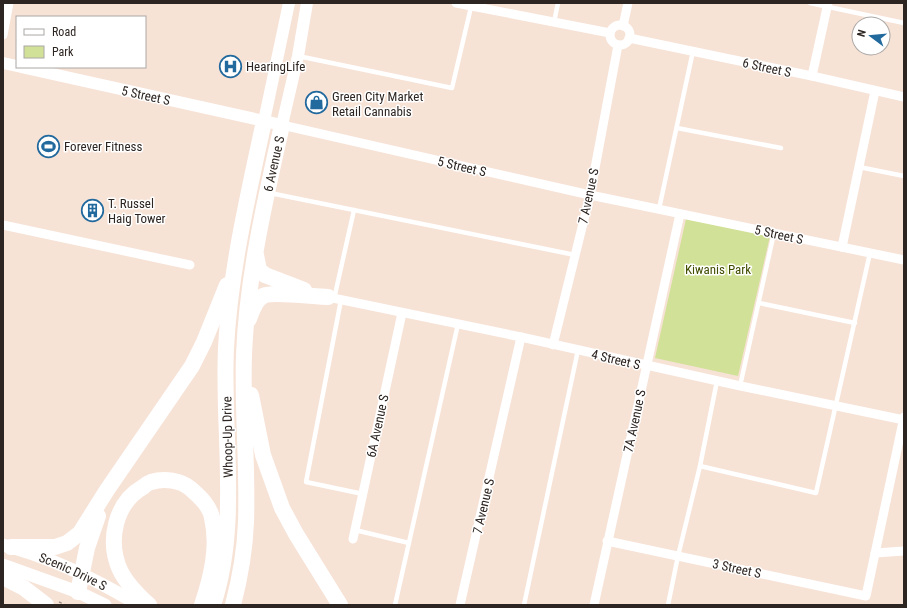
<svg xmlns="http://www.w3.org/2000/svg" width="907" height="608" font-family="'Roboto Condensed',sans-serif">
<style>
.green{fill:#d1e197}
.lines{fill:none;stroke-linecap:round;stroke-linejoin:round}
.path{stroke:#a3948b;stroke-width:1.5;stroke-dasharray:3 3;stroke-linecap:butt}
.lane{stroke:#fff;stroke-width:4.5}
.street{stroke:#fff;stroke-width:9}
.secondary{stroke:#fff;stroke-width:12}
.primary{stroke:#fff;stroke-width:13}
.highway{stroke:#fff;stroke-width:16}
.labels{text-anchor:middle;stroke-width:3;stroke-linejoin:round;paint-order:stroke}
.poi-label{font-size:13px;fill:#2d2521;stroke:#fff;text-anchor:start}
.street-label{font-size:13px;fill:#2d2521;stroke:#fff}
.park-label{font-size:13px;fill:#434e03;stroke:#fff}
</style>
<rect width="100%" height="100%" fill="#f7e2d6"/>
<!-- green -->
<polygon class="green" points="686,219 770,236 738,376 655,358"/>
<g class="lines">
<!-- path -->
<polyline class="path" points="59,602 66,605"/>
<!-- lane -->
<g class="lane">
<polyline points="810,3 904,23"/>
<polyline points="554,22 558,3"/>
<polyline points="298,56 452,88 471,7"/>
<polyline points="677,128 781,148"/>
<polyline points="859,167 904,176"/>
<polyline points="270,193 575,255"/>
<polyline points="659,209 693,51"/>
<polyline points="334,299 354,210"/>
<polyline points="341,300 306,482 363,494"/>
<polyline points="759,303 855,323"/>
<polyline points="740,386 774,233"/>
<polyline points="700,466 816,493 870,253"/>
<polyline points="355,530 409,543"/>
<polyline points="395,605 458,324"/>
<polyline points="524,605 578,350"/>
<polyline points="668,605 678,556 700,466 717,381"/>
</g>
<!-- street -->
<g class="street">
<polyline points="456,3 610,33"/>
<circle cx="620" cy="35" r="10"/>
<polyline points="623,26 628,3"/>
<polyline points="3,35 9,3"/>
<polyline points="629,38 812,76 904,97"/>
<polyline points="812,76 828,3"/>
<polyline points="282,125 590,195 904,260"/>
<polyline points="3,225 190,265"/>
<polyline points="842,247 875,91"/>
<polyline points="328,297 521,337 736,385 904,420"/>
<polyline points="553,345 590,195 618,45"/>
<polyline points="353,539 402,313"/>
<polyline points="607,541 866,596 904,417"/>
<polyline points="875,553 904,551"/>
<polyline points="460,605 521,337"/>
<polyline points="594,605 680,214"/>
</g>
<!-- secondary -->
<g class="secondary">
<polyline points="3,63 17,66"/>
<polyline points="21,67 282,125 298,56 307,3"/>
<polyline points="264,121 289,3"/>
</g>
<!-- primary -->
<g class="primary">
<path id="s1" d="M3 545C51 557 97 580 139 605"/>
<polyline points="3,565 78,592 105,605"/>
</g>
<!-- highway -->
<g class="highway">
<polyline points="256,255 259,270 265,275 304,290"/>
<path d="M249 319C252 311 255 300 263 296 273 291 315 297 328 297"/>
<polyline points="251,395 263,455 282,508 296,534 340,605"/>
<polyline points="11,547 55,547 67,543 80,533 107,490 192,366 204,342 227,285"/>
<polyline points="3,577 24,588 46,605"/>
<polyline points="78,592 87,548 98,516"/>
<path d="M149 605C138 595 126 583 120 570 107 541 115 503 143 487 145 485 148 483 151 482 164 478 181 480 191 489 200 497 210 506 212 518 219 547 211 578 202 605"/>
<path d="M213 605C240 524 222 432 226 348 230 271 248 196 264 121"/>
<path id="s2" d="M233 605C240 578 245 550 246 522 248 466 242 410 244 355 247 277 265 201 282 125"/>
</g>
</g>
<!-- icons -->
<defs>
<symbol id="hospital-ring" viewBox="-11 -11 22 22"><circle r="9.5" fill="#fff" stroke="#22699d" stroke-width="1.5"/><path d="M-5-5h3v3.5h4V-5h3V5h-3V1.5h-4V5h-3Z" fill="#22699d"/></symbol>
<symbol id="shop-ring" viewBox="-11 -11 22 22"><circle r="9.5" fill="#fff" stroke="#22699d" stroke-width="1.5"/><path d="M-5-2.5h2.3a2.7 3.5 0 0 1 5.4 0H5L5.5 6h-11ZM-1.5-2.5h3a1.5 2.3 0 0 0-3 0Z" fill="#22699d"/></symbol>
<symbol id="stadium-ring" viewBox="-11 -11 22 22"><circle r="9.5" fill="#fff" stroke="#22699d" stroke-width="1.5"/><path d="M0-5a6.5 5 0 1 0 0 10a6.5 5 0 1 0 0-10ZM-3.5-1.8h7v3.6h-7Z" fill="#22699d"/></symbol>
<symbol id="building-ring" viewBox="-11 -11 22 22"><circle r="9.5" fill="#fff" stroke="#22699d" stroke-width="1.5"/><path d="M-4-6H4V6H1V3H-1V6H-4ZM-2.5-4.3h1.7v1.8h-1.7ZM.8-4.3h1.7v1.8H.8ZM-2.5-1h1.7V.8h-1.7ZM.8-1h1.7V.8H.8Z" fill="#22699d"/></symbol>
</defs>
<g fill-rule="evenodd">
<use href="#hospital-ring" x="218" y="54" width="25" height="25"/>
<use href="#shop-ring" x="304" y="90" width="25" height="25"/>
<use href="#stadium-ring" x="36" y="134" width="25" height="25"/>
<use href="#building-ring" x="80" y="198" width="25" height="25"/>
</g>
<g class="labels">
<!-- poi labels -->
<g class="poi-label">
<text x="246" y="71">HearingLife</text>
<text x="332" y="101">Green City Market<tspan x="332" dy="15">Retail Cannabis</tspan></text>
<text x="64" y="151">Forever Fitness</text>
<text x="108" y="208">T. Russel<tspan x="108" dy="15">Haig Tower</tspan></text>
</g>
<!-- street labels -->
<g class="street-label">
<text transform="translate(767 67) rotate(12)" y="5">6 Street S</text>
<text transform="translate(146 95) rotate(12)" y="5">5 Street S</text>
<text dy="5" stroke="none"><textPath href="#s2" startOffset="445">6 Avenue S</textPath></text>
<text transform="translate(462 166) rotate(13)" y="5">5 Street S</text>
<text transform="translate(588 196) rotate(-78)" y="5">7 Avenue S</text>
<text transform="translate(779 234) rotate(12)" y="5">5 Street S</text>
<text transform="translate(616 359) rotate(13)" y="5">4 Street S</text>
<text transform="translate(634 421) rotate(-78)" y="5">7A Avenue S</text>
<text transform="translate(377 426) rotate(-78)" y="5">6A Avenue S</text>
<text transform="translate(227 437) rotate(-91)" y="5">Whoop-Up Drive</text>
<text transform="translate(483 506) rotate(-77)" y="5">7 Avenue S</text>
<text transform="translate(737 568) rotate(12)" y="5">3 Street S</text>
<text dy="5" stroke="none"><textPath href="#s1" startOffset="75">Scenic Drive S</textPath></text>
</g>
<!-- park labels -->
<g class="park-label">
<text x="718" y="274">Kiwanis Park</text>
</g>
</g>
<!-- border -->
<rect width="907" height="608" fill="none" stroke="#2d2521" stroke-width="8"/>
<!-- legend -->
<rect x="16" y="16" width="130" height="52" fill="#ffffff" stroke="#aba8a6"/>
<rect x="24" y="29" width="20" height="6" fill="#ffffff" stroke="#aba8a6"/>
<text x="52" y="36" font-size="12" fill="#2d2521">Road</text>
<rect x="24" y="46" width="20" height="12" fill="#d1e197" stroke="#aba8a6"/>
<text x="52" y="56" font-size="12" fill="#2d2521">Park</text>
<!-- north arrow -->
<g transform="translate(871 36) rotate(286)"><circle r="19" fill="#ffffff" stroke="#aba8a6"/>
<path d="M0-3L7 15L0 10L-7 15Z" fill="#22699d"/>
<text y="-6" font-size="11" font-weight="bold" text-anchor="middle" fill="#2d2521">N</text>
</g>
</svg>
